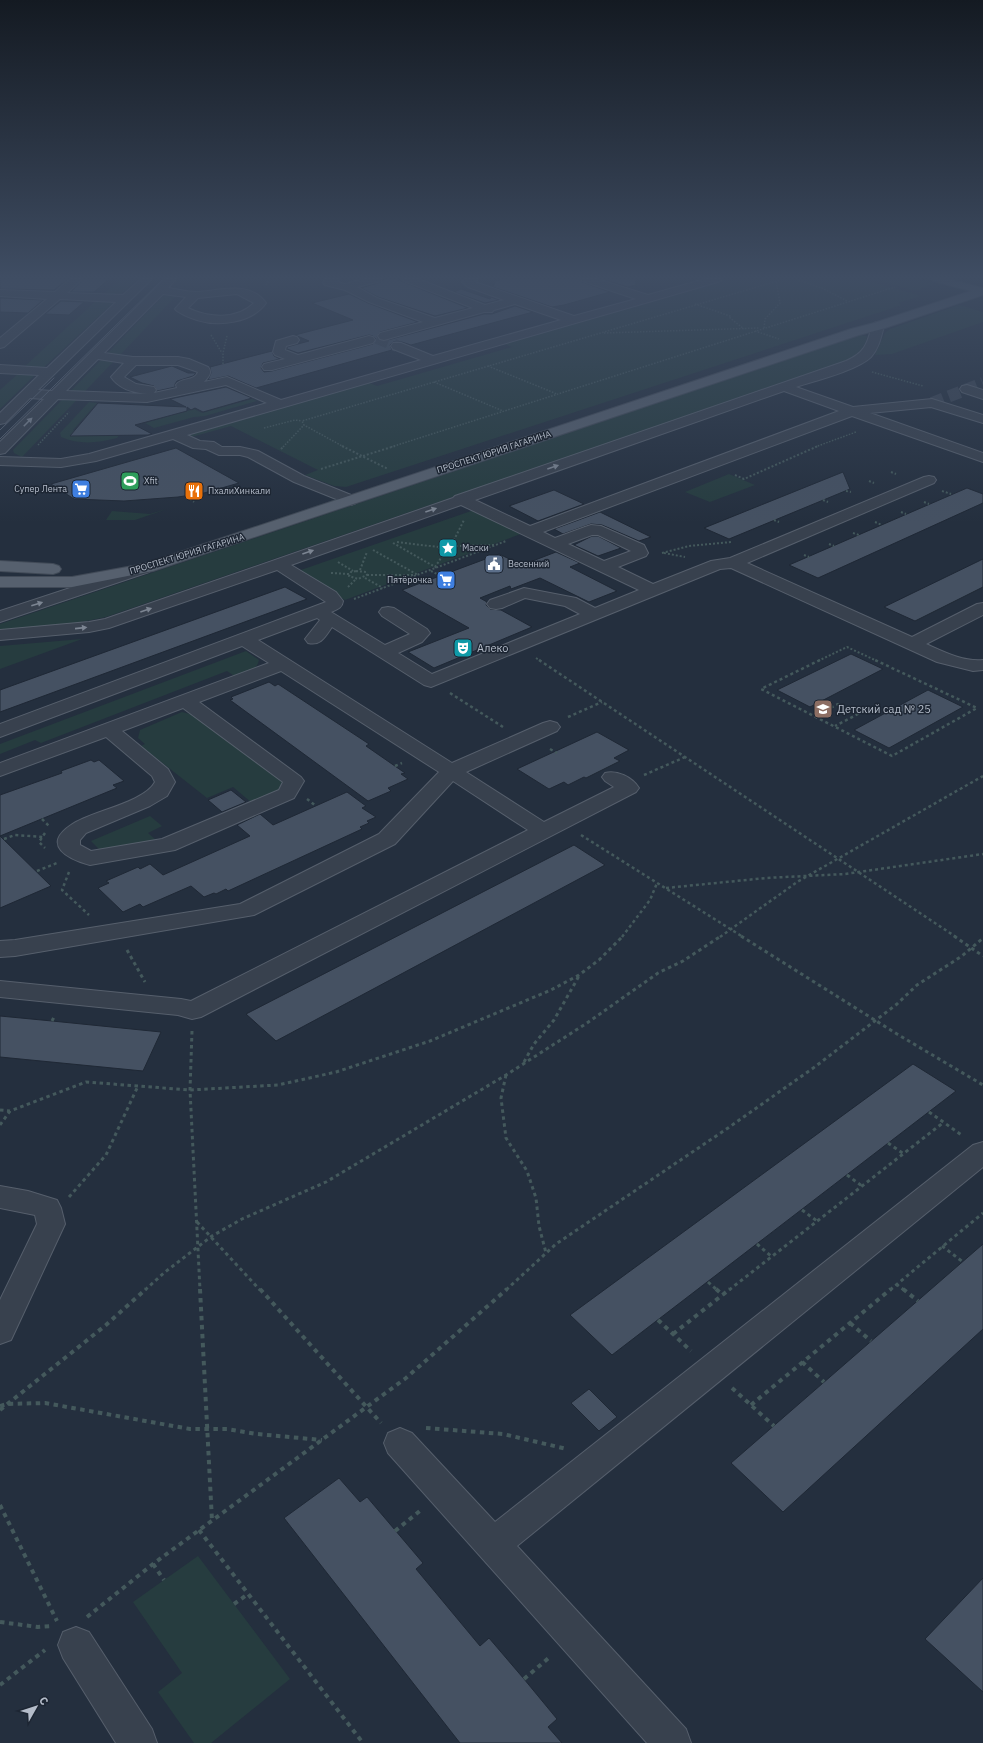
<svg xmlns="http://www.w3.org/2000/svg" width="983" height="1743" font-family="'IBM Plex Sans',sans-serif">
<style>
.green{fill:#263c3f}
.building{fill:#455162;stroke:#1f2835}
.lines{fill:none;stroke-linecap:round;stroke-linejoin:round}
.minor-tunnel{stroke:#3a4453;stroke-width:12;stroke-dasharray:12 6;stroke-linecap:butt}
.minor-casing{stroke:#565f6c;stroke-width:2}
.major-casing{stroke:#414a57;stroke-width:2}
.path-far4{stroke:#44595c;stroke-width:1.5;stroke-dasharray:1.5 1.5;stroke-linecap:butt}
.path-far3{stroke:#44595c;stroke-width:2;stroke-dasharray:2 2;stroke-linecap:butt}
.path-far2{stroke:#44595c;stroke-width:2.5;stroke-dasharray:3 3;stroke-linecap:butt}
.path-far1{stroke:#44595c;stroke-width:3;stroke-dasharray:3.5 3.5;stroke-linecap:butt}
.path{stroke:#44595c;stroke-width:4;stroke-dasharray:4.5 4.5;stroke-linecap:butt}
.minor{fill:#38414e;fill-rule:evenodd}
.major{fill:#56606e;fill-rule:evenodd}
.tram{stroke:#5a6575;stroke-width:1}
.oneway{fill:#7c8592}
.labels{text-anchor:middle;stroke-width:3;stroke-linejoin:round;paint-order:stroke}
.far-street-label{font-size:9px;fill:#b4bcc9;stroke:#1d2633}
.far-poi-label{font-size:9px;fill:#b4bcc9;stroke:#1d2633;text-anchor:start}
.poi-label{font-size:11px;fill:#b4bcc9;stroke:#1d2633;text-anchor:start}
</style>
<rect width="100%" height="100%" fill="#242f3e"/>
<!-- green -->
<g class="green">
<polygon points="120,279 137,279 119,296 102,296"/>
<polygon points="727,279 862,279 921,296 898,303 902,305 346,487 334,486 305,475 318,470 231,426 188,438 182,434 367,382 377,386 512,347 501,343"/>
<polygon points="874,279 920,279 936,283 915,291"/>
<polygon points="166,293 178,294 119,356 108,353"/>
<polygon points="98,299 115,301 43,368 23,368"/>
<polygon points="959,305 983,312 983,322 892,354 875,355 885,333 890,329"/>
<path d="M859 335 867 336C865 350 855 356 843 362L106 617 77 623 0 630V624Z"/>
<polygon points="102,359 115,360 22,457 14,453 13,450"/>
<polygon points="19,373 36,374 0,409 0,390"/>
<polygon points="252,399 257,401 205,416 194,417 154,428 145,423 194,409 202,413"/>
<path d="M89 402 97 403 73 430 78 431 80 436 100 435 123 429 117 438C97 443 80 445 61 437L60 433Z"/>
<polygon points="729,474 755,485 710,502 685,492"/>
<polygon points="167,509 135,520 106,520 112,511 150,514"/>
<polygon points="474,510 523,533 345,600 298,571"/>
<polygon points="82,639 0,669 0,646"/>
<path d="M246 651 259 660C257 671 245 673 236 677L227 671 41 743 35 740 0 754V744Z"/>
<polygon points="182,712 194,715 282,780 281,789 277,792 252,803 233,787 207,798 141,746 145,744 138,738 140,730"/>
<polygon points="150,816 162,826 148,833 157,841 102,852 91,841"/>
<polygon points="198,1556 290,1679 211,1743 194,1743 158,1692 182,1673 133,1602"/>
</g>
<!-- building -->
<g class="building">
<polygon points="0,279 68,279 54,290 0,289"/>
<polygon points="83,279 109,279 94,292 71,292"/>
<polygon points="388,279 396,279 468,308 435,316 378,297 361,288 381,282 383,280"/>
<polygon points="502,279 580,279 582,282 610,292 564,305 552,307 493,287 495,281"/>
<polygon points="602,279 635,279 636,285 628,287"/>
<polygon points="461,289 490,299 491,297 499,300 485,303 454,292"/>
<polygon points="349,294 368,303 418,322 380,332 377,337 380,340 384,341 484,314 492,314 515,306 533,312 411,345 402,342 393,342 390,345 392,350 256,388 228,376 208,380 211,373 210,367 272,351 274,356 280,359 263,363 261,368 264,372 272,371 373,344 376,339 373,336 369,335 298,353 287,349 287,347 309,341 295,335 353,320 312,303"/>
<polygon points="0,298 43,300 28,313 0,312"/>
<polygon points="61,301 84,302 69,315 45,314"/>
<polygon points="172,366 188,373 196,373 193,376 177,381 175,384 175,387 157,391 154,386 142,383 130,377"/>
<polygon points="226,387 252,398 203,412 195,408 191,410 187,407 187,411 135,425 152,434 148,435 70,436 98,403 186,407 170,399"/>
<polygon points="176,448 239,483 204,493 178,497 124,501 74,499 51,484"/>
<polygon points="843,472 850,489 729,539 704,528"/>
<polygon points="967,488 983,494 983,503 818,578 789,565"/>
<polygon points="554,490 584,504 538,521 509,506"/>
<polygon points="600,512 651,537 639,541 602,525 591,524 563,534 554,529"/>
<polygon points="592,536 598,536 621,548 598,556 574,545"/>
<polygon points="556,552 580,563 570,567 617,591 589,602 540,578 511,589 510,586 480,598 487,602 486,605 490,609 501,610 532,627 434,668 408,652 469,628 402,590 499,554 522,565"/>
<polygon points="983,559 983,587 915,621 884,607"/>
<polygon points="285,587 307,599 0,712 0,690"/>
<polygon points="851,654 883,669 810,707 777,690"/>
<polygon points="269,682 275,686 278,684 369,744 366,746 405,773 401,774 408,779 388,788 391,791 368,801 230,700 233,699 231,697"/>
<polygon points="928,690 963,707 889,748 854,730"/>
<polygon points="597,732 629,750 614,758 620,761 586,778 584,777 568,785 564,782 549,789 517,769"/>
<polygon points="91,760 94,762 99,760 124,781 113,785 117,788 0,836 0,795 62,773 61,771"/>
<polygon points="231,790 246,802 222,812 208,800"/>
<polygon points="347,792 366,806 362,808 376,817 367,821 369,823 360,827 362,829 228,891 226,889 216,894 214,893 204,897 191,886 143,907 140,904 123,912 98,888 109,883 106,881 138,867 140,869 150,864 163,875 250,836 237,825 260,814 273,825"/>
<polygon points="0,836 51,886 0,908"/>
<polygon points="574,845 605,865 276,1041 246,1014"/>
<polygon points="0,1016 52,1021 161,1032 143,1071 0,1057"/>
<polygon points="913,1064 956,1091 612,1355 570,1315"/>
<polygon points="983,1244 983,1329 783,1512 731,1463"/>
<polygon points="589,1389 617,1417 599,1431 571,1403"/>
<polygon points="339,1478 360,1502 367,1497 423,1563 416,1569 480,1646 489,1638 524,1679 557,1719 548,1727 562,1743 460,1743 284,1518"/>
<polygon points="983,1578 983,1692 925,1639"/>
</g>
<g class="lines">
<!-- minor-tunnel -->
<g class="minor-tunnel">
<polyline points="377,338 397,346"/>
<polyline points="932,403 983,383"/>
</g>
<defs>
<g id="minor">
<path d="M70 279H82L67 293 123 295 141 279H152L38 390 52 391 165 279H176L168 288C177 289 187 292 196 292 219 291 250 280 266 303 252 323 219 327 197 320 190 318 183 315 177 311L175 309 186 297 163 294 104 353 133 357H178L189 359 208 367C213 373 208 377 204 382L227 377 281 400 421 360 393 349 391 346 393 343H401L433 356 561 320 515 304 494 310 492 312H484L384 340 380 339 378 336 380 333 423 322 369 302 345 290 325 285 323 283 325 279H339L337 282 345 284 364 279H382L381 281 357 287 377 298 435 318 473 308 404 281 403 279H418L485 305 504 300 468 287 462 282 465 279H478L475 282 574 316 636 299 582 281 581 279H597L648 295 705 279H722L721 281 652 301 187 435 200 441 214 442 222 447H240L258 451 304 476 356 497 359 500 356 503 351 505 294 482 248 457 240 455H219L206 449 193 448 173 439 96 461 61 467 0 465V457L61 459 89 454 267 403 226 385 147 402 58 399 5 453 0 454V442L44 399 30 398 5 423 0 424V413L39 375 0 373V365L47 368 116 302 60 299 4 347 0 348V338L47 299 0 296V290L55 292ZM237 294 254 303C237 320 208 318 188 308L198 298ZM98 359 124 363 111 377C119 389 134 393 148 394L66 391ZM136 365H178L198 372C194 382 181 377 176 385L177 388 154 393 156 390 154 387 136 384 124 377Z"/>
<path d="M878 322 882 323 884 326C881 337 879 348 871 357 858 370 815 381 796 387L853 407 932 399 983 415V423L931 407 870 413 983 453V462L852 416 543 532 555 538 585 527 591 525 601 526 644 545 648 553 646 556 618 567 653 584 711 561 730 558 924 477 929 476 934 477 936 480 934 483 747 563 912 637 977 604 983 603V615L926 644C944 652 963 662 983 660V670L973 671 937 662 731 568 720 569 431 687 424 685 332 627C325 637 321 646 308 643L305 639 320 620 317 618 258 640 452 763 543 723 550 721 557 723 560 727 557 731 466 772 544 822 614 787 605 781 602 777 605 773C617 770 632 777 639 788L636 792 201 1017 192 1019 178 1015 0 997V981L181 999 191 1001 528 830 453 781 395 844 254 915 15 956 0 957V941L15 940 240 904 379 834 439 772 281 671 199 702 301 777 304 781 294 798 175 850 90 865C68 859 41 845 71 825 91 811 144 803 155 782L152 776 106 737 0 776V763L269 663 242 646 0 737V724L326 602 277 570 109 628 89 632 0 640V630L89 622 105 619 453 498 455 496 846 361C864 353 867 345 872 326L874 323ZM784 391 839 411 530 526 475 500ZM461 505 639 590 595 608 576 598 524 588 490 600 487 604 490 608 496 609 502 608 525 598 565 606 580 614 432 674 398 653 422 642 430 633 427 629 394 608 388 607 382 608 379 612 382 616 410 634 385 645 331 612C338 609 342 608 343 601L336 592 291 565ZM592 535H598L631 551 604 561 568 544ZM183 708 283 782 279 790 162 839 91 851 80 845V840L86 833 150 806 167 796 175 782 168 769 122 731Z"/>
<polygon points="293,336 297,337 299,340 297,343 286,346 285,350 298,355 369,336 373,337 375,340 373,343 272,370 264,370 262,367 264,364 285,359 275,355 273,352 276,341"/>
<polygon points="967,385 983,390 983,399 962,392 960,389 962,386"/>
<polygon points="143,564 149,566 151,569 149,572 0,622 0,611"/>
<polygon points="983,1142 983,1167 517,1546 686,1729 691,1743 647,1743 388,1453 384,1443 388,1433 400,1428 412,1433 495,1522 973,1145"/>
<polygon points="0,1186 28,1191 57,1200 61,1208 65,1224 11,1340 0,1344 0,1300 37,1224 35,1215 0,1208"/>
<polygon points="76,1627 89,1632 152,1729 157,1743 116,1743 63,1658 58,1645 63,1632"/>
</g>
<g id="major">
<polygon points="932,279 949,279 983,288 983,295 882,329 859,335 153,571 72,587 0,587 0,577 72,577 144,564 851,329 874,323 971,291 933,281"/>
<polygon points="0,561 53,564 59,566 61,569 59,572 53,574 0,571"/>
</g>
</defs>
<!-- minor casing -->
<use href="#minor" class="minor-casing"/>
<!-- major casing -->
<use href="#major" class="major-casing"/>
<!-- path-far4 -->
<g class="path-far4">
<polyline points="544,279 540,280 559,286 570,283"/>
<polyline points="564,279 570,281"/>
<polyline points="796,279 822,288 847,301"/>
<polyline points="266,285 270,279"/>
<polyline points="695,304 730,316 729,317 744,329"/>
<polyline points="764,328 765,319 780,303 776,281"/>
<polyline points="755,331 779,339"/>
<polyline points="604,333 759,328"/>
<polyline points="211,335 222,353"/>
<polyline points="223,364 223,353 227,336"/>
<polyline points="488,366 557,394"/>
<polyline points="872,372 923,386"/>
<polyline points="434,382 503,411"/>
<polyline points="264,428 295,420 302,421"/>
<polyline points="38,445 69,412"/>
<polyline points="283,447 304,425"/>
<polyline points="344,447 304,425 302,421 784,279"/>
<polyline points="391,447 895,287"/>
<polyline points="815,447 856,432"/>
</g>
<!-- path-far3 -->
<g class="path-far3">
<polyline points="342,446 388,469"/>
<polyline points="281,449 284,446"/>
<polyline points="321,469 395,446"/>
<polyline points="891,472 896,474"/>
<polyline points="735,475 744,479 818,446"/>
<polyline points="869,481 874,483"/>
<polyline points="227,488 233,491"/>
<polyline points="846,491 851,492"/>
<polyline points="942,491 951,494"/>
<polyline points="190,499 194,502"/>
<polyline points="823,500 828,502"/>
<polyline points="924,502 929,504"/>
<polyline points="901,512 906,514"/>
<polyline points="774,520 779,522"/>
<polyline points="875,522 882,525"/>
<polyline points="853,533 859,535"/>
<polyline points="397,542 438,547"/>
<polyline points="393,543 437,568"/>
<polygon points="443,544 452,544 456,547 451,551 442,551 438,547"/>
<polyline points="452,544 464,520"/>
<polyline points="829,544 834,546"/>
<polyline points="456,546 495,545"/>
<polyline points="373,550 418,575"/>
<polyline points="662,553 689,546 731,542"/>
<polyline points="664,553 685,557"/>
<polyline points="804,555 809,557"/>
<polyline points="338,562 353,571"/>
<polyline points="435,567 445,552"/>
<polyline points="360,570 367,552"/>
<polygon points="356,571 366,572 367,575 358,579 349,576 351,572"/>
<polyline points="431,571 441,576"/>
<polyline points="331,573 349,574"/>
<polyline points="367,575 416,575"/>
<polyline points="365,578 383,588"/>
<polyline points="348,587 356,579"/>
<polyline points="354,599 506,541"/>
<polyline points="536,658 541,661"/>
<polyline points="818,661 847,647 877,661"/>
</g>
<!-- path-far2 -->
<g class="path-far2">
<polyline points="539,660 956,937"/>
<polyline points="820,660 761,689 892,756 977,708 875,660"/>
<polyline points="450,693 503,727"/>
<polyline points="815,716 838,704 858,714 835,726"/>
<polyline points="568,717 602,702"/>
<polyline points="550,749 557,753"/>
<polyline points="395,766 402,763"/>
<polyline points="644,775 685,757"/>
<polyline points="307,799 316,806"/>
<polyline points="42,819 50,827"/>
<polyline points="45,833 39,842 45,848"/>
<polyline points="581,835 743,937"/>
<polyline points="4,839 15,835 43,837"/>
<polyline points="37,871 57,863"/>
<polyline points="69,872 62,890 89,915"/>
<polyline points="666,888 766,878 845,874 983,854"/>
<polyline points="622,937 650,900 657,883"/>
<polyline points="720,937 797,882 983,776"/>
</g>
<!-- path-far1 -->
<g class="path-far1">
<polyline points="741,936 897,1034 983,1085"/>
<polyline points="954,936 983,956"/>
<polyline points="127,950 145,982"/>
<polyline points="52,1021 55,1015"/>
<polyline points="192,1031 190,1090 200,1290"/>
<polyline points="524,1062 534,1044 554,1020 579,976"/>
<polyline points="506,1075 501,1098 506,1138 527,1171 536,1198 539,1226 546,1253"/>
<polyline points="0,1110 10,1111 86,1082 190,1090 278,1085 336,1072 430,1041 551,990 579,975 599,960 623,936"/>
<polyline points="929,1112 963,1136"/>
<polyline points="0,1125 10,1111"/>
<polyline points="888,1143 904,1154"/>
<polyline points="847,1175 862,1186"/>
<polyline points="69,1197 106,1155 138,1086"/>
<polyline points="802,1210 817,1221"/>
<polyline points="197,1222 260,1290"/>
<polyline points="757,1244 772,1257"/>
<polyline points="942,1246 963,1262"/>
<polyline points="708,1282 717,1290"/>
<polyline points="896,1284 904,1290"/>
<polyline points="145,1290 165,1272 212,1236 242,1219 326,1182 506,1075 587,1023 658,973 683,961 721,936"/>
<polyline points="506,1290 556,1244 728,1128 816,1066 897,1004 917,985 962,956 983,938"/>
<polyline points="729,1290 944,1122"/>
<polyline points="890,1290 983,1213"/>
</g>
<!-- path -->
<g class="path">
<polyline points="200,1289 212,1521"/>
<polyline points="260,1289 381,1423"/>
<polyline points="716,1289 723,1295"/>
<polyline points="903,1289 918,1301"/>
<polyline points="658,1320 691,1351"/>
<polyline points="850,1323 871,1341"/>
<polyline points="673,1334 730,1289"/>
<polyline points="802,1362 824,1382"/>
<polyline points="732,1388 774,1426"/>
<polyline points="751,1405 891,1289"/>
<polyline points="0,1406 7,1404 45,1403 190,1429 227,1429 257,1434 322,1440"/>
<polyline points="0,1410 106,1325 146,1289"/>
<polyline points="426,1428 503,1434 567,1449"/>
<polyline points="0,1505 57,1621"/>
<polyline points="199,1530 363,1743"/>
<polyline points="395,1531 421,1510"/>
<polyline points="153,1564 164,1580"/>
<polyline points="234,1604 248,1594"/>
<polyline points="87,1617 153,1564 406,1378 507,1289"/>
<polyline points="0,1622 38,1627 51,1626"/>
<polyline points="524,1679 551,1656"/>
<polyline points="0,1685 45,1650"/>
</g>
<!-- minor -->
<use href="#minor" class="minor"/>
<!-- major -->
<use href="#major" class="major"/>
<!-- tram -->
<g class="tram">
<polyline points="0,430 54,378"/>
<polyline points="0,439 163,279"/>
</g>
</g>
<!-- one-way arrows -->
<defs><path id="oneway-solid" d="M-6-.8H1V-3.2L6.5 0L1 3.2V.8H-6Z"/></defs>
<g class="oneway">
<use href="#oneway-solid" transform="translate(28 422) rotate(-45)"/>
<use href="#oneway-solid" transform="translate(553 467) rotate(-19)"/>
<use href="#oneway-solid" transform="translate(431 510) rotate(-19)"/>
<use href="#oneway-solid" transform="translate(308 552) rotate(-19)"/>
<use href="#oneway-solid" transform="translate(37 604) rotate(-18)"/>
<use href="#oneway-solid" transform="translate(146 610) rotate(-19)"/>
<use href="#oneway-solid" transform="translate(81 628) rotate(-6)"/>
</g>
<!-- sky -->
<linearGradient id="sky" x2="0" y2="1"><stop stop-color="#141a22"/><stop offset="0.53" stop-color="#3f4d63"/><stop offset="1" stop-color="#3f4d63" stop-opacity="0"/></linearGradient>
<rect width="983" height="523" fill="url(#sky)"/>
<!-- icons -->
<defs>
<symbol id="stadium-square" viewBox="-11 -11 22 22"><rect x="-9" y="-9" width="18" height="18" rx="4" fill="#2e9e5b" stroke="#1d2633"/><path d="M0-5a6.5 5 0 1 0 0 10a6.5 5 0 1 0 0-10ZM-3.5-1.8h7v3.6h-7Z" fill="#fff"/></symbol>
<symbol id="supermarket-square" viewBox="-11 -11 22 22"><rect x="-9" y="-9" width="18" height="18" rx="4" fill="#3f7fe0" stroke="#1d2633"/><path d="M-6-5.5h2.5l.6 2H6L4.5 2H-2.5L-4.4-4H-6ZM-1.5 3.2a1.3 1.3 0 1 0 .1 0ZM3 3.2a1.3 1.3 0 1 0 .1 0Z" fill="#fff"/></symbol>
<symbol id="restaurant-square" viewBox="-11 -11 22 22"><rect x="-9" y="-9" width="18" height="18" rx="4" fill="#e8710a" stroke="#1d2633"/><path d="M-5-6h1v4h1v-4h1v4h1v-4h1v5L-1.5 .5V6h-2V.5L-5-1ZM5-6V6H3V1.5H1.5Q1.5-4 5-6Z" fill="#fff"/></symbol>
<symbol id="sight-square" viewBox="-11 -11 22 22"><rect x="-9" y="-9" width="18" height="18" rx="4" fill="#0f9aa8" stroke="#1d2633"/><path d="M0-6L1.8-2.2L6-1.7L2.9 1.2L3.7 5.4L0 3.3L-3.7 5.4L-2.9 1.2L-6-1.7L-1.8-2.2Z" fill="#fff"/></symbol>
<symbol id="civic-square" viewBox="-11 -11 22 22"><rect x="-9" y="-9" width="18" height="18" rx="4" fill="#5c6f8a" stroke="#1d2633"/><path d="M-.6-6.5H3V-4.5H.6V-3L4-1V1h2V6H-6V1h2V-1L-.6-3ZM-1.2 2.5V6h2.4V2.5Z" fill="#fff"/></symbol>
<symbol id="theatre-square" viewBox="-11 -11 22 22"><rect x="-9" y="-9" width="18" height="18" rx="4" fill="#0f9aa8" stroke="#1d2633"/><path d="M-5-5.5Q0-4 5-5.5V0Q5 5 0 6Q-5 5-5 0ZM-3.3-2.5H-1v1.5H-3.3ZM1-2.5H3.3v1.5H1ZM-2.8 1Q0 5.5 2.8 1Z" fill="#fff"/></symbol>
<symbol id="school-square" viewBox="-11 -11 22 22"><rect x="-9" y="-9" width="18" height="18" rx="4" fill="#8d6e63" stroke="#1d2633"/><path d="M0-5L7-2L0 1L-7-2ZM-4 1L0 2.5L4 1V4Q0 6-4 4Z" fill="#fff"/></symbol>
</defs>
<g fill-rule="evenodd">
<use href="#stadium-square" x="119" y="470" width="22" height="22"/>
<use href="#supermarket-square" x="70" y="478" width="22" height="22"/>
<use href="#restaurant-square" x="183" y="480" width="22" height="22"/>
<use href="#sight-square" x="437" y="537" width="22" height="22"/>
<use href="#civic-square" x="483" y="553" width="22" height="22"/>
<use href="#supermarket-square" x="435" y="569" width="22" height="22"/>
<use href="#theatre-square" x="452" y="637" width="22" height="22"/>
<use href="#school-square" x="812" y="698" width="22" height="22"/>
</g>
<g class="labels">
<!-- far-street labels -->
<g class="far-street-label">
<text transform="translate(494 452) rotate(-18)" y="3">ПРОСПЕКТ ЮРИЯ ГАГАРИНА</text>
<text transform="translate(187 554) rotate(-17)" y="3">ПРОСПЕКТ ЮРИЯ ГАГАРИНА</text>
</g>
<!-- far-poi labels -->
<g class="far-poi-label">
<text x="144" y="484">Xfit</text>
<text x="67" y="492" text-anchor="end">Супер Лента</text>
<text x="208" y="494">ПхалиХинкали</text>
<text x="462" y="551">Маски</text>
<text x="508" y="567">Весенний</text>
<text x="432" y="583" text-anchor="end">Пятёрочка</text>
</g>
<!-- poi labels -->
<g class="poi-label">
<text x="477" y="652">Алеко</text>
<text x="837" y="713">Детский сад № 25</text>
</g>
</g>
<!-- north arrow -->
<g transform="translate(36 1707) rotate(51)" stroke="#1d2633" stroke-width="3" paint-order="stroke">
<path d="M0-3L7 15L0 10L-7 15Z" fill="#b4bcc9"/>
<text y="-6" font-size="11" font-weight="bold" text-anchor="middle" fill="#b4bcc9">С</text>
</g>
</svg>
